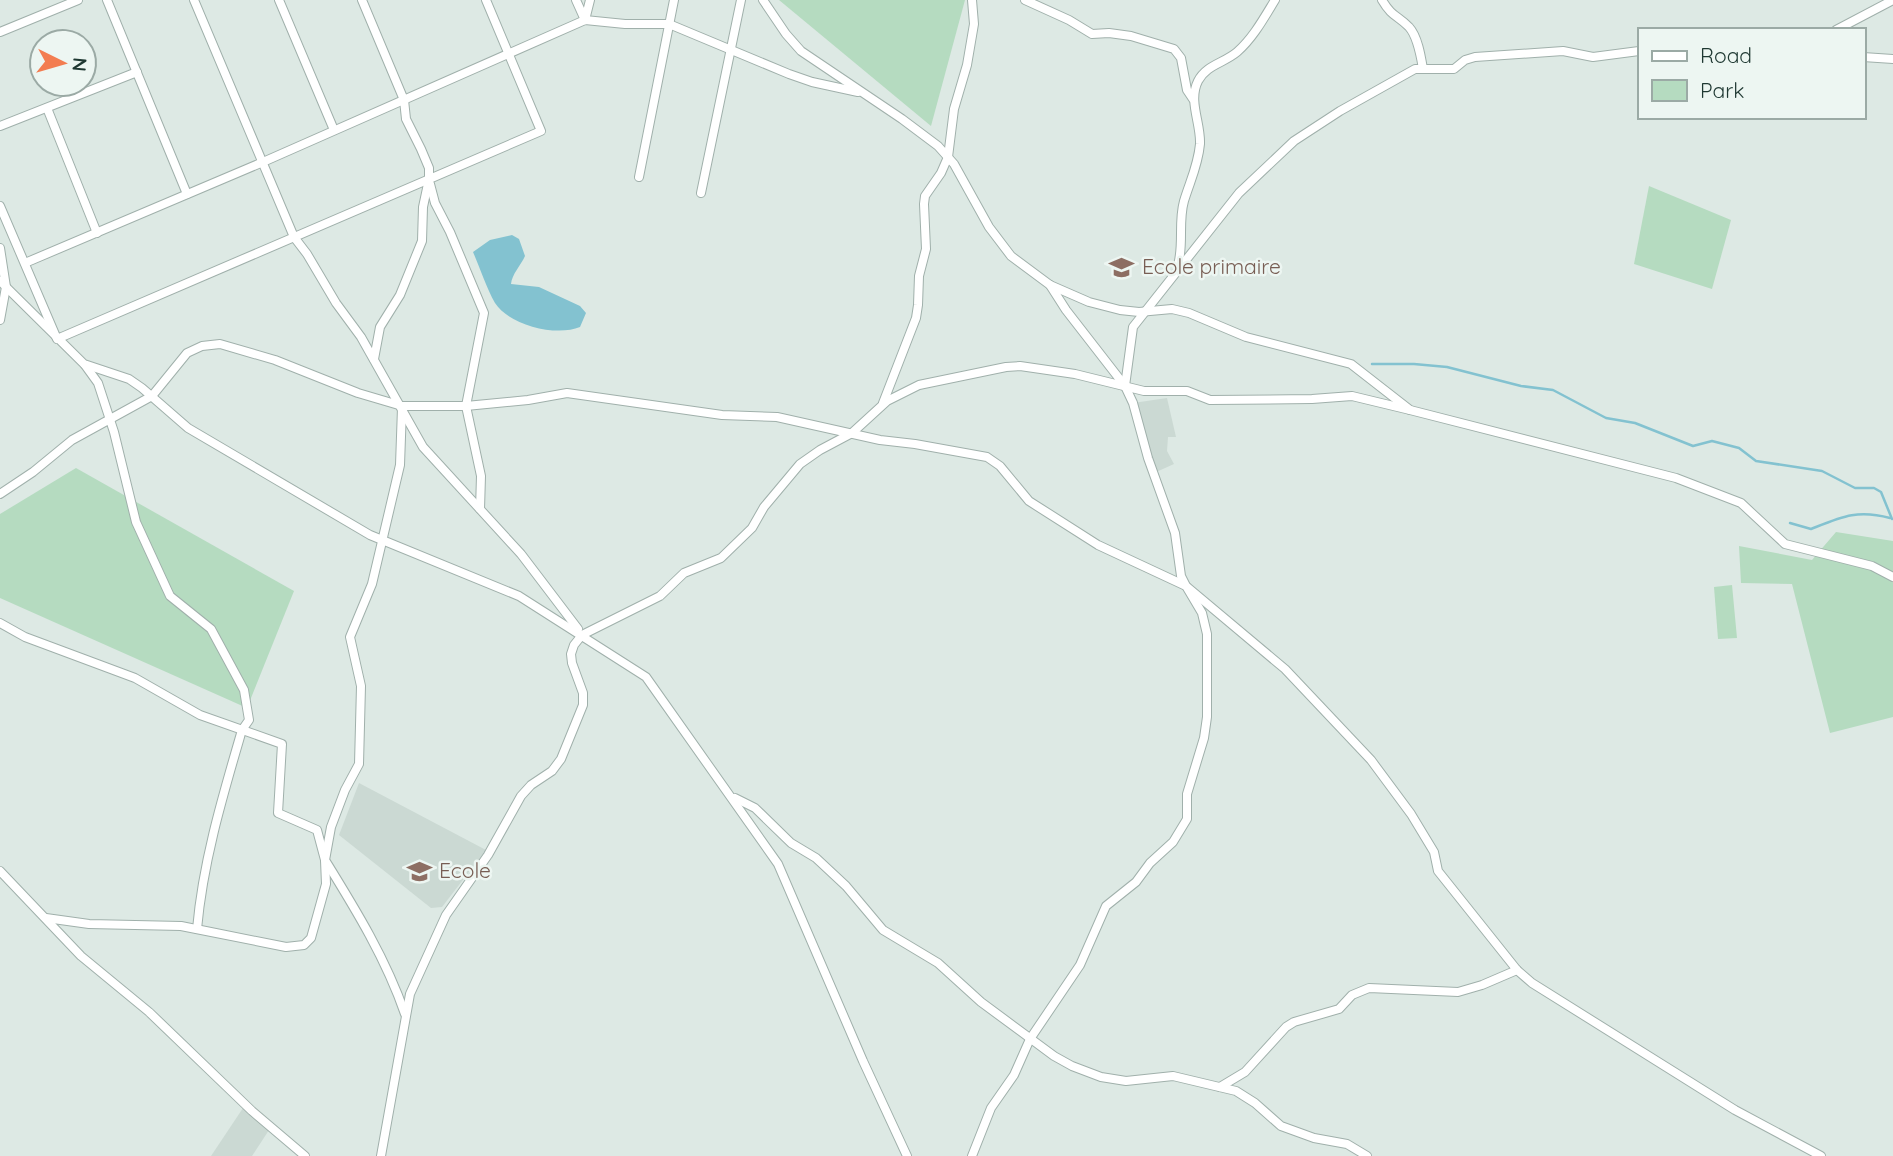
<svg xmlns="http://www.w3.org/2000/svg" width="1893" height="1156" font-family="Quicksand,sans-serif">
<style>
.built{fill:#cbd9d3}
.green{fill:#b5dbc0}
.water{fill:#83c2d0}
.lines{fill:none;stroke-linecap:round;stroke-linejoin:round}
.stream{stroke:#83c2d0;stroke-width:2.5}
.street-casing{stroke:#a0b0ab;stroke-width:10}
.street{stroke:#fff;stroke-width:8}
.labels{text-anchor:middle;stroke-width:5;stroke-linejoin:round;paint-order:stroke}
.education-label{font-size:21px;fill:#785e54;stroke:#edf6f2;text-anchor:start}
</style>
<rect width="100%" height="100%" fill="#dde9e4"/>
<!-- built -->
<g class="built">
<polygon points="1167,398 1176,437 1168,437 1167,451 1174,464 1154,473 1133,403"/>
<polygon points="359,783 486,850 442,907 431,908 339,835"/>
<polygon points="245,1105 271,1127 252,1156 211,1156"/>
</g>
<!-- green -->
<g class="green">
<polygon points="779,0 965,0 931,126"/>
<polygon points="1649,186 1731,220 1712,289 1634,264"/>
<polygon points="76,468 294,591 247,708 0,598 0,514"/>
<polygon points="1836,532 1893,541 1893,717 1830,733 1792,584 1741,583 1739,546 1812,560"/>
<polygon points="1732,585 1737,638 1718,639 1714,587"/>
</g>
<!-- water -->
<path class="water" d="M512 235 519 239 525 256C521 265 512 274 511 284L539 287 580 306 586 313 580 327C556 337 509 325 495 303 486 287 480 268 473 252L490 240Z"/>
<g class="lines">
<!-- stream -->
<g class="stream">
<polyline points="1372,364 1414,364 1447,367 1521,386 1553,390 1606,418 1635,423 1693,446 1712,441 1739,448 1756,461 1822,471 1855,488 1874,488 1881,492 1892,519"/>
<path d="M1790 523 1811 529C1841 517 1857 509 1890 518"/>
</g>
<defs>
<g id="street">
<polyline points="107,0 187,194"/>
<polyline points="194,0 294,237 307,254 336,303 361,337 423,447 521,554 578,629"/>
<polyline points="279,0 334,130"/>
<polyline points="362,0 404,100 406,119 421,149 429,168 429,179 423,207 422,241 400,295 380,327 374,359"/>
<polyline points="576,0 585,20"/>
<polyline points="763,0 786,34 801,51 902,119 938,146 954,164 989,227 1011,256 1050,285 1089,302 1120,310 1139,312 1172,309 1189,313 1246,337 1351,364 1410,410 1676,478 1741,503 1785,544 1872,566 1893,577"/>
<polyline points="1025,0 1069,20 1092,34 1109,33 1131,36 1174,49 1181,58 1187,90 1193,99"/>
<path d="M1382 0C1392 17 1397 15 1409 27 1418 37 1421 57 1423 69"/>
<polyline points="585,20 590,0"/>
<polyline points="1836,30 1893,0"/>
<polyline points="0,32 78,0"/>
<polyline points="1863,57 1893,59"/>
<polyline points="47,108 97,233"/>
<polyline points="0,126 137,72"/>
<polyline points="639,177 674,0"/>
<polyline points="430,184 435,203 450,232 484,313 466,406 481,476 480,509"/>
<polyline points="701,193 741,0"/>
<polyline points="0,206 57,339 541,131 486,0"/>
<polyline points="0,248 6,287 0,320"/>
<polyline points="25,263 263,162 585,20 625,24 669,24 789,74 812,82 858,92"/>
<path d="M1178 265C1184 244 1178 222 1184 201 1190 181 1198 166 1200 144 1201 123 1188 101 1198 81 1206 65 1224 63 1237 52 1253 38 1264 18 1275 0"/>
<polyline points="0,281 84,364 129,379 142,388 188,428 370,535 519,596 646,677 778,864 863,1061 907,1156"/>
<polyline points="1050,285 1066,310 1125,386 1133,403 1148,458 1175,533 1181,576 1186,586 1285,669 1371,760 1411,814 1434,852 1438,871 1517,970 1532,983 1735,1110 1821,1156"/>
<path d="M85 365 98 383 114 432 136 522 170 596 211 629 244 690 249 720 242 730C223 795 203 861 197 929"/>
<polyline points="1125,386 1133,327 1239,193 1294,141 1340,111 1415,69 1454,69 1465,60 1475,57 1563,51 1593,57 1639,51"/>
<polyline points="883,403 916,318 918,305 919,276 926,249 924,204 925,196 941,173 948,157 954,109 967,65 974,24 972,0"/>
<path d="M402 408 400 465 372 584 350 637 361 686 359 764 345 790 331 827 325 860C356 910 386 959 405 1014"/>
<polyline points="0,494 33,472 72,440 152,396 187,353 202,346 220,344 275,360 358,393 402,406 466,406 528,400 567,393 722,415 777,417 880,440 915,444 987,457 1000,466 1029,501 1098,545 1186,586 1202,613 1207,634 1207,717 1204,738 1187,794 1187,819 1173,842 1150,863 1136,882 1106,906 1080,965 1030,1039 1014,1075 991,1108 972,1156"/>
<polyline points="0,623 25,637 135,678 200,715 282,744 278,813 317,830 325,860 326,884 311,938 304,945 286,947 181,926 89,924 46,918"/>
<polyline points="735,798 755,808 791,843 816,858 846,886 883,930 938,963 981,1002 1054,1056 1072,1066 1101,1077 1126,1081 1173,1076 1236,1091 1255,1103 1281,1126 1314,1138 1347,1144 1367,1156"/>
<polyline points="0,871 81,956 149,1012 252,1111 305,1156"/>
<polyline points="1220,1087 1245,1072 1286,1027 1294,1022 1339,1009 1352,995 1369,988 1458,992 1482,985 1517,970"/>
<polyline points="381,1156 410,994 446,915 488,855 521,796 531,785 552,771 561,759 583,705 583,693 572,663 571,654 574,645 582,635 660,596 684,573 721,558 752,528 764,507 800,464 820,450 852,433 887,401 919,385 1006,367 1020,366 1075,374 1144,391 1187,391 1210,400 1312,399 1352,396 1410,410"/>
</g>
</defs>
<!-- street casing -->
<use href="#street" class="street-casing"/>
<!-- street -->
<use href="#street" class="street"/>
</g>
<!-- icons -->
<defs>
<symbol id="school-bare" viewBox="-9 -9 18 18"><path d="M0-5L7-2L0 1L-7-2ZM-4 1L0 2.5L4 1V4Q0 6-4 4Z" fill="#8d6e63" stroke="#edf6f2" stroke-width="2.5" paint-order="stroke"/></symbol>
</defs>
<g fill-rule="evenodd">
<use href="#school-bare" x="1104" y="250" width="35" height="35"/>
<use href="#school-bare" x="402" y="854" width="35" height="35"/>
</g>
<g class="labels">
<!-- education labels -->
<g class="education-label">
<text x="1142" y="274">Ecole primaire</text>
<text x="439" y="878">Ecole</text>
</g>
</g>
<!-- legend -->
<rect x="1638" y="28" width="228" height="91" fill="#edf6f2" stroke="#9baaa5" stroke-width="2"/>
<rect x="1652" y="51" width="35" height="10" fill="#ffffff" stroke="#9baaa5" stroke-width="2"/>
<text x="1700" y="63" font-size="21" fill="#1f3832">Road</text>
<rect x="1652" y="80" width="35" height="21" fill="#b5dbc0" stroke="#9baaa5" stroke-width="2"/>
<text x="1700" y="98" font-size="21" fill="#1f3832">Park</text>
<!-- north arrow -->
<g transform="translate(63 63) rotate(95)"><circle r="33" fill="#edf6f2" stroke="#9baaa5" stroke-width="2"/>
<path d="M0-5L12 26L0 18L-12 26Z" fill="#f37d51"/>
<text y="-10" font-size="19" font-weight="bold" text-anchor="middle" fill="#1f3832">N</text>
</g>
</svg>
